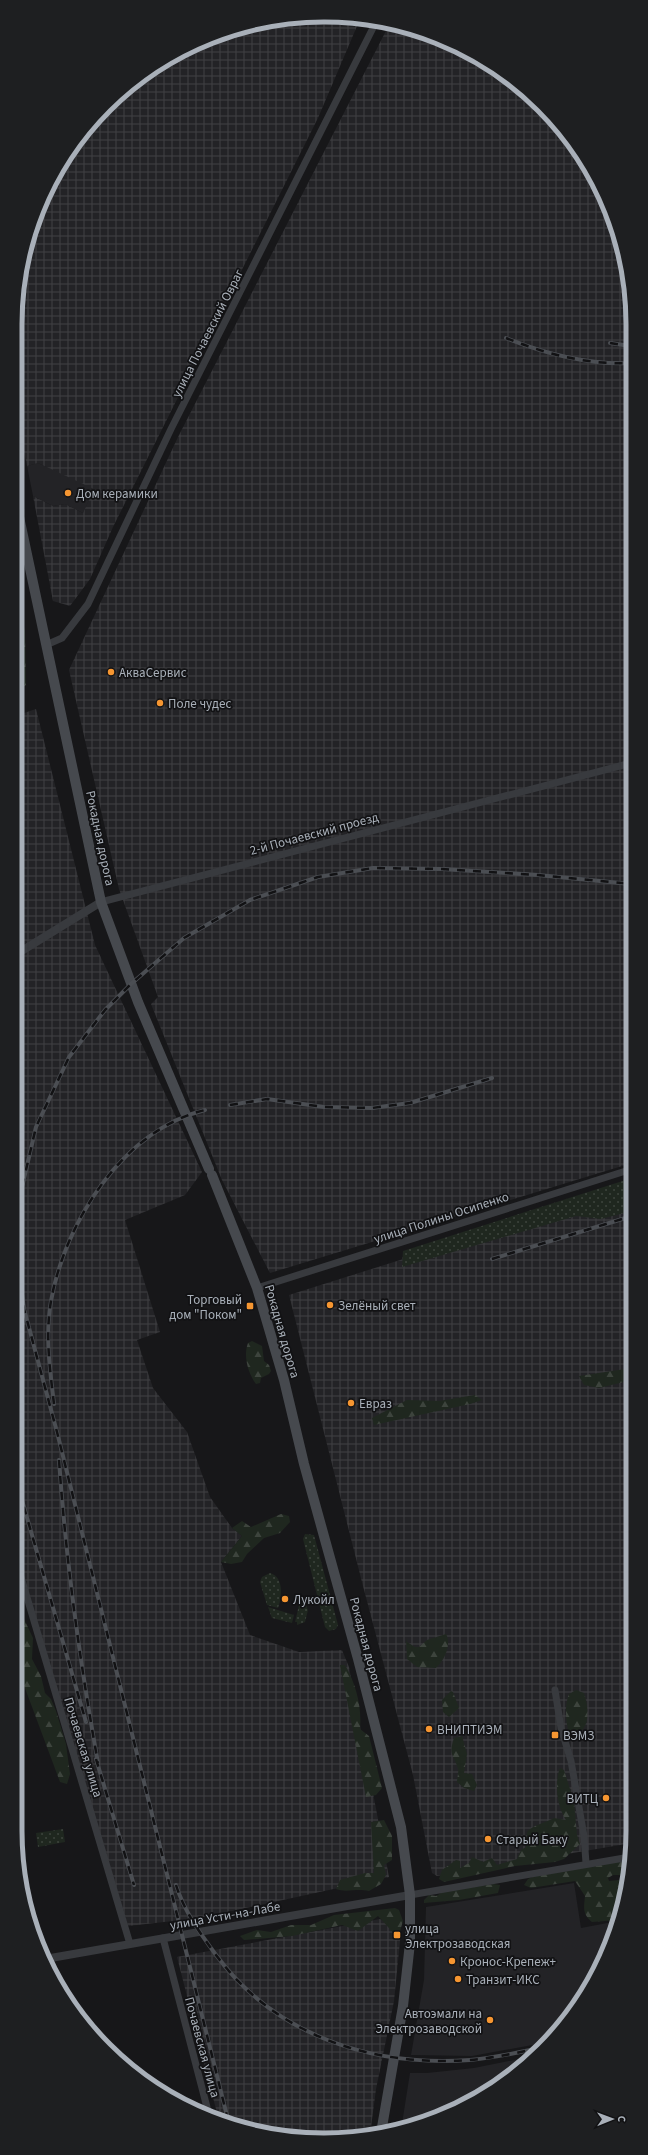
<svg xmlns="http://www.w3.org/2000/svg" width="648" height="2155" font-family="'Source Sans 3',sans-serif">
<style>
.built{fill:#232326}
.industrial{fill:url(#industrial-grid)}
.green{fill:url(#green-dots)}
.forest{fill:url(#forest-firs)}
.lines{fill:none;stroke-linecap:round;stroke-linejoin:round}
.minor{stroke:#383a3e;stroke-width:7}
.tertiary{stroke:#383a3e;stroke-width:8}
.secondary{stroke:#46494e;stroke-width:10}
.rail-casing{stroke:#4b4e53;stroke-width:4}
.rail{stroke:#121214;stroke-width:2.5;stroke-dasharray:8;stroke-linecap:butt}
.poi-dot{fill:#f69631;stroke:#121214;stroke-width:1.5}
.labels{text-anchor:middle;stroke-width:3.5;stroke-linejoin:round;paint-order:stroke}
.street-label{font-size:13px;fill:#a9b0b9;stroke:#121214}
.poi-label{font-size:13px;fill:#a9b0b9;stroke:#121214;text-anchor:start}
.rim{fill:none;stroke:#a9b0b9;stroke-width:5}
</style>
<defs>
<pattern id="industrial-grid" width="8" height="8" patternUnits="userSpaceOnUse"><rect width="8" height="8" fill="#232326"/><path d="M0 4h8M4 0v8" fill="none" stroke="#404043"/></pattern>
<pattern id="green-dots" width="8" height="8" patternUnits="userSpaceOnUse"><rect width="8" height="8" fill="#1f271f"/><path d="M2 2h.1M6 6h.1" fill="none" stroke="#3d443d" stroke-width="1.8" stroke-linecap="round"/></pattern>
<pattern id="forest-firs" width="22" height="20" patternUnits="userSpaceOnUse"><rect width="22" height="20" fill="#1f271f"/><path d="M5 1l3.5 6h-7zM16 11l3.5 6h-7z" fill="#3d443d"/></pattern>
</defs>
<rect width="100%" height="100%" fill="#171719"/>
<!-- built -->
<g class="built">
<polygon points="38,463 95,488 83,513 65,504 53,506 33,496 27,466"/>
<polygon points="574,1883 581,1928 618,1921 615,1930 610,1931 612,1940 609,1949 581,2003 549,2042 472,2056 411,2055 424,1980 426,1907"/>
<polygon points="534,2056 496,2088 401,2130 410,2073 427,2073 474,2068"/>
</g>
<!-- industrial -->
<g class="industrial">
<polygon points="324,15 360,19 318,118 113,527 90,579 70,606 53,601 33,496 53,506 65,504 83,513 94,489 38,463 27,466 15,409 15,324 21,264 39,206 67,152 106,105 153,67 206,38 264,21"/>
<polygon points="390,23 479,57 556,120 609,206 630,284 632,1163 270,1273 222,1180 151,1004 158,997 119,889 69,670 178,437"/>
<polygon points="36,709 95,945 202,1172 185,1195 125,1220 160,1332 137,1340 153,1388 187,1432 210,1497 232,1528 242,1536 221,1562 250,1635 299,1652 342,1650 349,1667 389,1877 200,1918 128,1926 15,1551 15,716"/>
<polygon points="632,1187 632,1843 437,1876 432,1873 413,1775 363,1586 289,1295"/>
<polygon points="380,1919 401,1931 394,2001 376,2089 370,2135 344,2139 284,2137 218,2117 177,1957"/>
</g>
<!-- green -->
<g class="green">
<polygon points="632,1178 632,1211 601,1219 576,1216 402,1267 403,1251"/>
<polygon points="305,1534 314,1535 338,1625 336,1629 329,1631 325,1627 303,1539"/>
<path d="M270 1573C284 1577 282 1597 278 1608L267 1605 260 1582 262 1577Z"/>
<polygon points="300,1601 306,1605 308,1610 305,1622 297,1625 297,1622 295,1622"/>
<polygon points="268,1607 294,1615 292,1623 272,1618"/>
<polygon points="63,1829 65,1842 38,1847 36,1833"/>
</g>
<!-- forest -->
<g class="forest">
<polygon points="15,593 25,631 26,685 15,692"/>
<path d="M252 1341 262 1346 264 1361 269 1365 271 1371 269 1374 261 1378 260 1383 256 1384C248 1373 243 1356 248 1343Z"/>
<polygon points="632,1368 632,1380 599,1388 584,1385 579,1376"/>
<polygon points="475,1395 482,1400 470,1404 374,1425 372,1418 407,1400 439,1401"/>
<polygon points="281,1514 289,1516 290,1522 280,1533 264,1538 247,1554 242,1562 231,1564 221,1562 242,1536 232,1528 242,1521 251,1527"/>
<polygon points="24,1619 33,1638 32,1659 41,1676 45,1693 51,1699 56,1711 66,1744 70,1774 67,1784 60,1782 22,1680 15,1650 15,1621"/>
<path d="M446 1634C452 1645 444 1661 436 1668L417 1667 407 1659 406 1638 407 1642 415 1647H419L427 1640Z"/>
<path d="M340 1665H345C356 1684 362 1707 360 1729L369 1736 382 1788 376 1795 366 1797Z"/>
<path d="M576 1690 584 1693C589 1708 591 1731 573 1736L569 1734C566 1722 564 1706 569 1694Z"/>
<polygon points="451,1691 453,1692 459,1708 449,1717 443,1712 442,1700"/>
<path d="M462 1736 467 1754 464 1773 472 1774 477 1785 474 1791 464 1788 457 1782C457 1778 459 1772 458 1769 454 1754 448 1756 454 1738Z"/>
<path d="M560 1768 564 1770 574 1802 577 1835 580 1844 564 1859 555 1862 515 1866 444 1882 439 1879 442 1870 456 1860 460 1861V1868L469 1863 472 1857 483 1862 492 1858 497 1865 517 1859 521 1850 526 1847 527 1832C533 1825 545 1823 554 1818L566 1820C557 1806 554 1784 560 1768Z"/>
<path d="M384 1820 392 1836V1860L384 1865 386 1875 381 1884 369 1891C356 1888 347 1893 336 1889L340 1880 365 1873H374L371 1822Z"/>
<path d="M630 1859 629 1875H613L608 1878 609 1881 619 1880 628 1885C627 1891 625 1891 623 1897 621 1904 621 1912 618 1920L592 1922C582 1914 584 1907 585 1896L575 1881 531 1888 524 1885 528 1879 537 1875Z"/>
<polygon points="493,1884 500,1885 498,1893 459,1900 424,1903 424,1900 429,1895 436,1896 443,1892"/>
<polygon points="395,1908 399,1910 403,1921 398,1938 378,1916 358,1931 342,1925 292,1936 244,1940 240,1936 257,1930 271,1932 291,1925 311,1925 334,1915"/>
</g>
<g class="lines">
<!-- minor -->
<g class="minor">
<polyline points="46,645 62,638 88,604 171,429 377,20"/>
<polyline points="101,902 631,763"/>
<polyline points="257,1288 632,1169"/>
<polyline points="15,1557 130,1944"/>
<polyline points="555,1690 561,1728 571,1761 584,1836 586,1863"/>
<polyline points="410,1895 630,1857"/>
<polyline points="163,1938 209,2115"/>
</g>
<!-- tertiary -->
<g class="tertiary">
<polyline points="15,955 101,902"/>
<polyline points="45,1959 410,1895"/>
</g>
<!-- secondary -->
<g class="secondary">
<polyline points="15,498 101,902 138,1002 209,1169"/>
<polyline points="212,1175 257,1288 284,1380 304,1464 358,1659 401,1827 410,1895 410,1943 403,2006 381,2133"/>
</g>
<defs>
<g id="rail">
<path d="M506 338C546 354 587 365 631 363"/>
<polyline points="610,343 630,346"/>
<polyline points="230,1105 267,1099 324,1107 372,1108 410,1103 492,1078"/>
<polyline points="492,1259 632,1216"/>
<path d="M54 1404C50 1370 45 1336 51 1301 65 1222 123 1130 205 1110"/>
<path d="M59 1460C66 1562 80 1663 98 1763"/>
<polyline points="15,1476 86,1722"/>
<polyline points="96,1759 134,1885"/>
<path d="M176 1885C184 1911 200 1933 216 1955 276 2036 372 2067 470 2060 495 2058 520 2052 545 2047"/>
<polyline points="228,2120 57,1432 24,1309 17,1257 19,1200 36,1127 69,1057 105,1010 131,984 184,938 250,900 318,877 373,868 442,869 538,875 631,884"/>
</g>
</defs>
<!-- rail casing -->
<use href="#rail" class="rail-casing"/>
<!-- rail -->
<use href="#rail" class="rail"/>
</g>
<!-- markers -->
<g class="poi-dot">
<circle cx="68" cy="493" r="4"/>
<circle cx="111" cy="672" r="4"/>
<circle cx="160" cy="703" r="4"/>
<circle cx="330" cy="1305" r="4"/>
<rect x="246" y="1302" width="8" height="8" rx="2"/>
<circle cx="351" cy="1403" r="4"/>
<circle cx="285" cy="1599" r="4"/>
<circle cx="429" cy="1729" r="4"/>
<rect x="551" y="1731" width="8" height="8" rx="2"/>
<circle cx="606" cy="1798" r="4"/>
<circle cx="488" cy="1839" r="4"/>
<rect x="393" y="1931" width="8" height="8" rx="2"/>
<circle cx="452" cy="1961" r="4"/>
<circle cx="458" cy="1979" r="4"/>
<circle cx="490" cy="2020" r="4"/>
</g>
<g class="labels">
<!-- street labels -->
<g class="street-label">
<text transform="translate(207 333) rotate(-63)" y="5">улица Почаевский Овраг</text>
<text transform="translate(314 833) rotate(-15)" y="5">2-й Почаевский проезд</text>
<text transform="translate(101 838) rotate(78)" y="5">Рокадная дорога</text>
<text transform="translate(441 1217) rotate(-18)" y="5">улица Полины Осипенко</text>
<text transform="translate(283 1331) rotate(74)" y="5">Рокадная дорога</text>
<text transform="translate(367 1644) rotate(75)" y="5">Рокадная дорога</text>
<text transform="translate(84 1747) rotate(73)" y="5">Почаевская улица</text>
<text transform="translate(225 1915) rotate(-10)" y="5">улица Усти-на-Лабе</text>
<text transform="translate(203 2047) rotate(75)" y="5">Почаевская улица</text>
</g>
<!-- poi labels -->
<g class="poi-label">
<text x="76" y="498">Дом керамики</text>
<text x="119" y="677">АкваСервис</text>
<text x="168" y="708">Поле чудес</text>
<text x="242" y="1304" text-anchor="end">Торговый<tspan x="242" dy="15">дом "Поком"</tspan></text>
<text x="338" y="1310">Зелёный свет</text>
<text x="359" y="1408">Евраз</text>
<text x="293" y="1604">Лукойл</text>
<text x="437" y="1734">ВНИПТИЭМ</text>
<text x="563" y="1740">ВЭМЗ</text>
<text x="598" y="1803" text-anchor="end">ВИТЦ</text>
<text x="496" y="1844">Старый Баку</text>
<text x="405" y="1933">улица<tspan x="405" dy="15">Электрозаводская</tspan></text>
<text x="460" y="1966">Кронос-Крепеж+</text>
<text x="466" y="1984">Транзит-ИКС</text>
<text x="482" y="2018" text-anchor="end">Автоэмали на<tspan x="482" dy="15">Электрозаводской</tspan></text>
</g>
</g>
<!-- crop -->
<path d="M0 0H648V2155H0ZM324 22H324A302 302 0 0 1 626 324V1831A302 302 0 0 1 324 2133H324A302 302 0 0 1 22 1831V324A302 302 0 0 1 324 22Z" fill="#1e1f21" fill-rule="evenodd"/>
<path class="rim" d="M324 22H324A302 302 0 0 1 626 324V1831A302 302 0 0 1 324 2133H324A302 302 0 0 1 22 1831V324A302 302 0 0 1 324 22Z"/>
<!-- north arrow -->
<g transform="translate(612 2119) rotate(89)" stroke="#121214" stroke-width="3" paint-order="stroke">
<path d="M0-3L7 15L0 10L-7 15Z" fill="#a9b0b9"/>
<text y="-6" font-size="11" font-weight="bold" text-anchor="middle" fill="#a9b0b9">С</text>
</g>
</svg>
